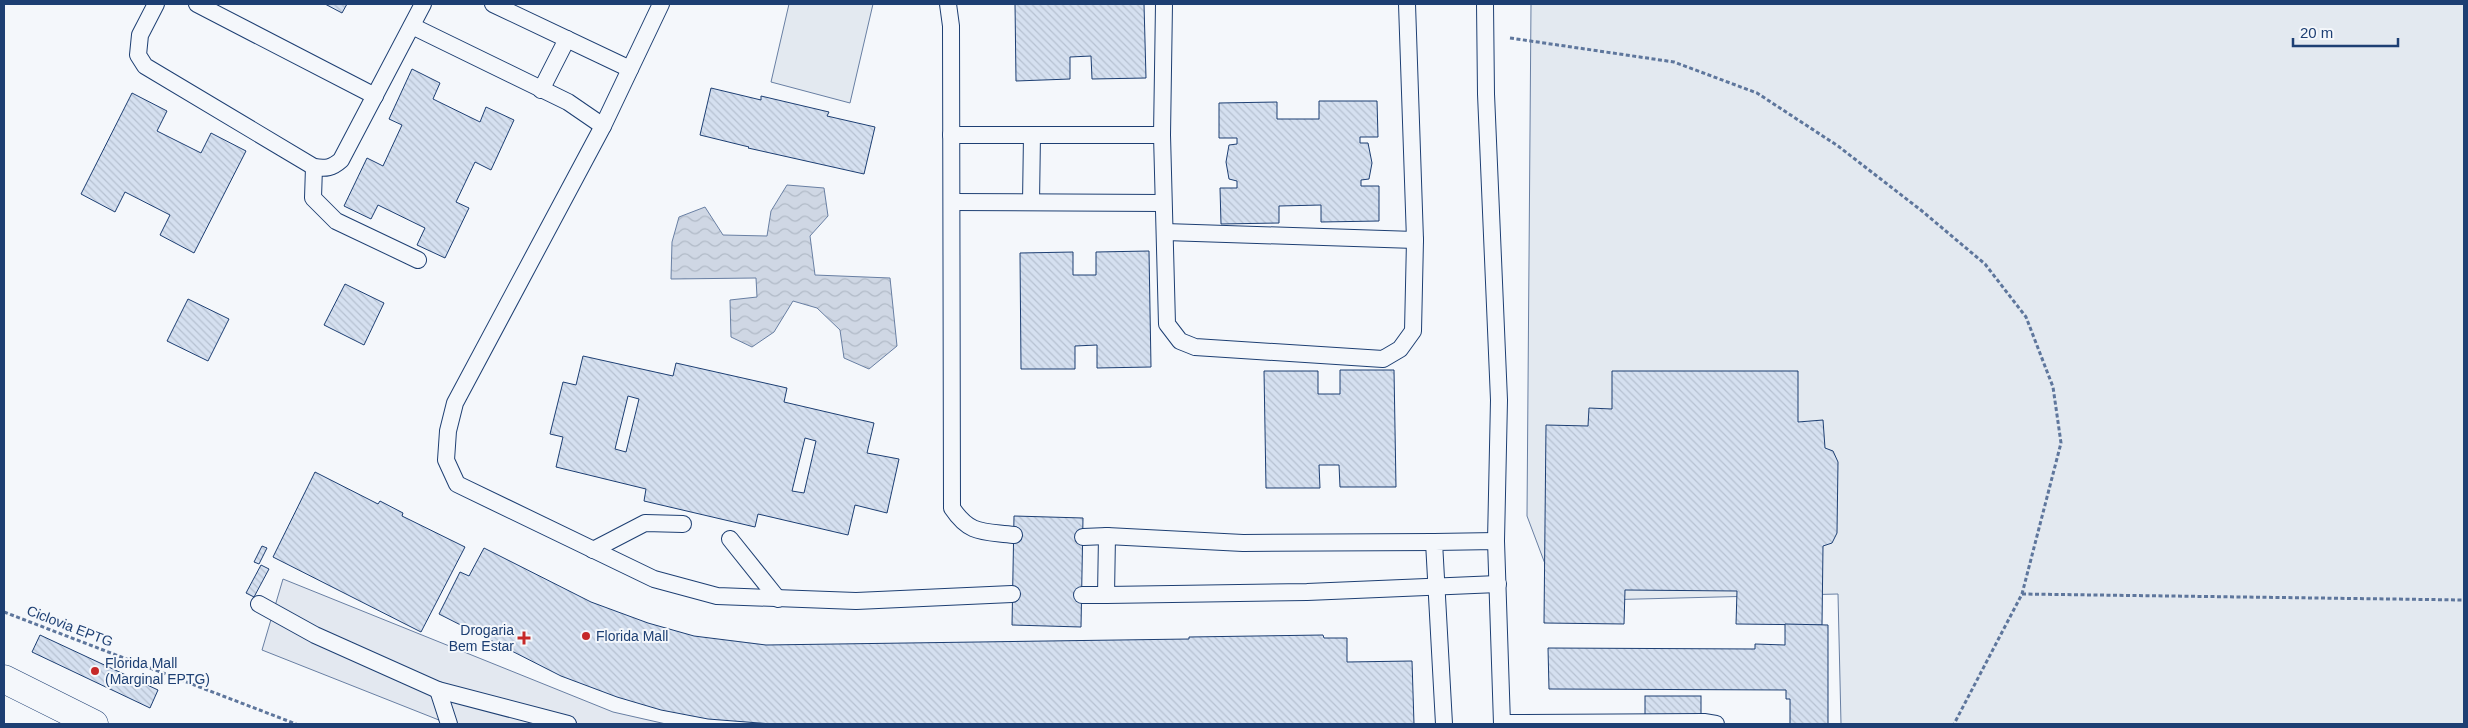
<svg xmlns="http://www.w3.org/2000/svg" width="2468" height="728" font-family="Helvetica,sans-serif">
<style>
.grass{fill:#e3e9f0;stroke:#687fa3}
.parking{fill:#e3e8f0;stroke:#687fa3}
.water{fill:url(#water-waves);stroke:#687fa3}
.building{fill:url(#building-back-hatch);stroke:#1d3f73;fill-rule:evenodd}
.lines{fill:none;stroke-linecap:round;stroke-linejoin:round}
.service-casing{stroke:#1d3f73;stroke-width:18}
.primary-casing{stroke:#1d3f73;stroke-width:29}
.path{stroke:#5e769c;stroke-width:3;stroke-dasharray:4 2.5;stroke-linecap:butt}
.service{stroke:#f4f7fb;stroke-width:16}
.primary{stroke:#f4f7fb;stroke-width:28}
.poi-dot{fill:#c62828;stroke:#f4f7fb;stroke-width:2}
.labels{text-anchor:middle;stroke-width:4;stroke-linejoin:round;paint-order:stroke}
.street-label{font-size:14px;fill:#1d3f73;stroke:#f4f7fb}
.poi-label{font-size:14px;fill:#1d3f73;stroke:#f4f7fb;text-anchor:start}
</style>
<defs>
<pattern id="water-waves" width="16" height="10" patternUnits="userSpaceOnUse" patternTransform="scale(1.25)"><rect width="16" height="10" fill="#cfd7e4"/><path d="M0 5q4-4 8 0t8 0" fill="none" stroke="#b1bac7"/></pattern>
<pattern id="building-back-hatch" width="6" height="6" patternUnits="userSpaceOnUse" patternTransform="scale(1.25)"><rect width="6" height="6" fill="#d5e0f0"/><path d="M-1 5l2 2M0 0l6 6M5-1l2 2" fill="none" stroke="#b6c1d1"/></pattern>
</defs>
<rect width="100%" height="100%" fill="#f4f7fb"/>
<!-- grass -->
<g class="grass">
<polygon points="789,4 873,4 850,103 771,82"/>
<polygon points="1531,4 2464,4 2464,724 1841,724 1838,594 1559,601 1527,516"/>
</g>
<!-- parking -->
<polygon class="parking" points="283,579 613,712 666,724 449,724 262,650"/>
<!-- water -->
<polygon class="water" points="787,185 824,188 828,216 810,236 815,275 890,278 897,346 869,369 844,358 840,330 817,308 793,301 774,332 752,347 731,337 730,300 757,297 756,278 671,279 672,242 679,217 705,207 723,235 767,236 771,211"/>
<!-- building -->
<g class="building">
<polygon points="325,4 347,4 342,13"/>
<polygon points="1015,4 1144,4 1146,78 1092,79 1091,56 1070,57 1070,79 1016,81"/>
<polygon points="412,69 440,83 433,99 480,122 486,107 514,120 491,170 475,162 456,202 469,208 445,258 417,245 425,228 378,205 371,219 344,206 367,158 383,166 402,125 389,119"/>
<polygon points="711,88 761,100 761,96 829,112 827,116 875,127 864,174 748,148 749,147 700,135"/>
<polygon points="132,93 167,111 157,131 201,153 211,133 246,151 194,253 160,235 170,215 125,192 115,212 81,194"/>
<polygon points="1319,101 1377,101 1378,137 1360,137 1360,143 1368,143 1372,163 1369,179 1361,180 1361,186 1379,186 1379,221 1321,222 1321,205 1279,206 1279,223 1221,224 1220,188 1237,188 1237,181 1229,179 1226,162 1229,145 1237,144 1237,138 1219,138 1219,103 1277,102 1277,119 1319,119"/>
<polygon points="1149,251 1151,367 1097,368 1097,345 1075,346 1075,369 1021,369 1020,253 1073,252 1073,275 1096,275 1096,252"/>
<polygon points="345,284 384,303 364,345 324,325"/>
<polygon points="188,299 229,319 208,361 167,341"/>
<path d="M583 356 673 376 676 363 787 388 784 402 874 423 867 453 899 459 887 513 855 505 848 535 758 514 755 527 644 501 646 489 556 467 563 437 550 434 563 382 576 385ZM628 396 639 399 626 452 615 449ZM805 438 816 441 804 493 792 491Z"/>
<polygon points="1340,370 1394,370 1396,487 1340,487 1339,465 1319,465 1320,488 1266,488 1264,371 1318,371 1318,394 1340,394"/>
<polygon points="1612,371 1798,371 1798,422 1823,420 1825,448 1833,451 1838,462 1837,533 1832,543 1823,546 1822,625 1736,624 1737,591 1625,590 1624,624 1544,623 1546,425 1588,426 1589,408 1612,409"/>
<polygon points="315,472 378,504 380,501 403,513 402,516 465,547 421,632 273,557"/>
<polygon points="1014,516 1083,518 1081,627 1012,625"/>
<polygon points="262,546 267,548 259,564 254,562"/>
<polygon points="484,548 591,602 648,623 694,636 766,645 1189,639 1189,637 1323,635 1324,638 1347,638 1347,662 1412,661 1414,724 772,724 708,719 661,710 617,697 561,676 439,614 460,572 469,576"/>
<polygon points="261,565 269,569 254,597 246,593"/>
<polygon points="1785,624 1828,625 1828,724 1790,724 1790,699 1786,699 1786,690 1549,689 1548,648 1755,649 1755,644 1785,645"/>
<polygon points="40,635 158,690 150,708 32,652"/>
<rect x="1645" y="696" width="56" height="28"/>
</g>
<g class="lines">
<defs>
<g id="service">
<path d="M156 4 140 35 138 55 145 66 314 167C326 169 332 168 341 160L423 4"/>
<polyline points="197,4 375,96"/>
<polyline points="493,4 630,69"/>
<polyline points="661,4 603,126 455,403 448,431 446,460 457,484 654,579 717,596 856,601 1012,594"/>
<path d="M948 4 951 26 952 508C970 535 983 531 1014 535"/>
<polyline points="1164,4 1162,135 1167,324 1180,341 1195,347 1383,359 1400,349 1413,331 1415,240 1407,4"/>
<polyline points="1485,4 1486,94 1499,400 1496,541"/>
<polyline points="412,26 568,102 603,126"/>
<polyline points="541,90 567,39"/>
<polyline points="951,135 1162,135"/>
<polyline points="314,167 313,198 336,221 418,260"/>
<polyline points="952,202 1163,203"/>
<polyline points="1031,202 1032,135"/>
<polyline points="1165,232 1415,240"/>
<polyline points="1083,537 1107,536"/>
<polyline points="730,539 778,599"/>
<polyline points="1434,542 1243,543 1107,536 1106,595 1307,592 1498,584"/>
<polyline points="593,550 645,523 683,524"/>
<polyline points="1082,595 1106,595"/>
<polyline points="259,604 315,635 438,690 568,724"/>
<polyline points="438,690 449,724"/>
<polyline points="1502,723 1704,722 1716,724"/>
<polyline points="1444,724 1434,542 1496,541 1502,724"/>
</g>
<polyline id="primary" points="4,679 94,724"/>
</defs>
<!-- service casing -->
<use href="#service" class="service-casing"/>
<!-- primary casing -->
<use href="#primary" class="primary-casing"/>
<!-- path -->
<g class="path">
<polyline points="1510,38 1674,62 1757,93 1838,146 1922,211 1985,264 2026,317 2053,387 2061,443 2022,594 1954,724"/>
<polyline points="2022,594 2464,600"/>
<polyline points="4,612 296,724"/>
</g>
<!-- service -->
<use href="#service" class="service"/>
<!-- primary -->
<use href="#primary" class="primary"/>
</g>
<!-- markers -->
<g class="poi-dot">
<circle cx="586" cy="636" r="5"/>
<path d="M521.5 630.5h5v5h5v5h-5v5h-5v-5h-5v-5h5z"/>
<circle cx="95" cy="671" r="5"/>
</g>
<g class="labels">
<!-- street labels -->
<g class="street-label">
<text transform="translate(70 626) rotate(21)" y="5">Ciclovia EPTG</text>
</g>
<!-- poi labels -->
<g class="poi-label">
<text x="514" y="635" text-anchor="end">Drogaria<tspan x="514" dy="16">Bem Estar</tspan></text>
<text x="596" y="641">Florida Mall</text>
<text x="105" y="668">Florida Mall<tspan x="105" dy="16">(Marginal EPTG)</tspan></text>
</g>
</g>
<!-- border -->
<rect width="2468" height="728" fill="none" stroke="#1d3f73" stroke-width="10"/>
<!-- scale -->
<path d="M2293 38v8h105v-8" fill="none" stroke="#1d3f73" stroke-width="2.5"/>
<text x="2300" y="38" font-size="15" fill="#1d3f73" stroke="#f4f7fb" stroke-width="4" paint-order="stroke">20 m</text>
</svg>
